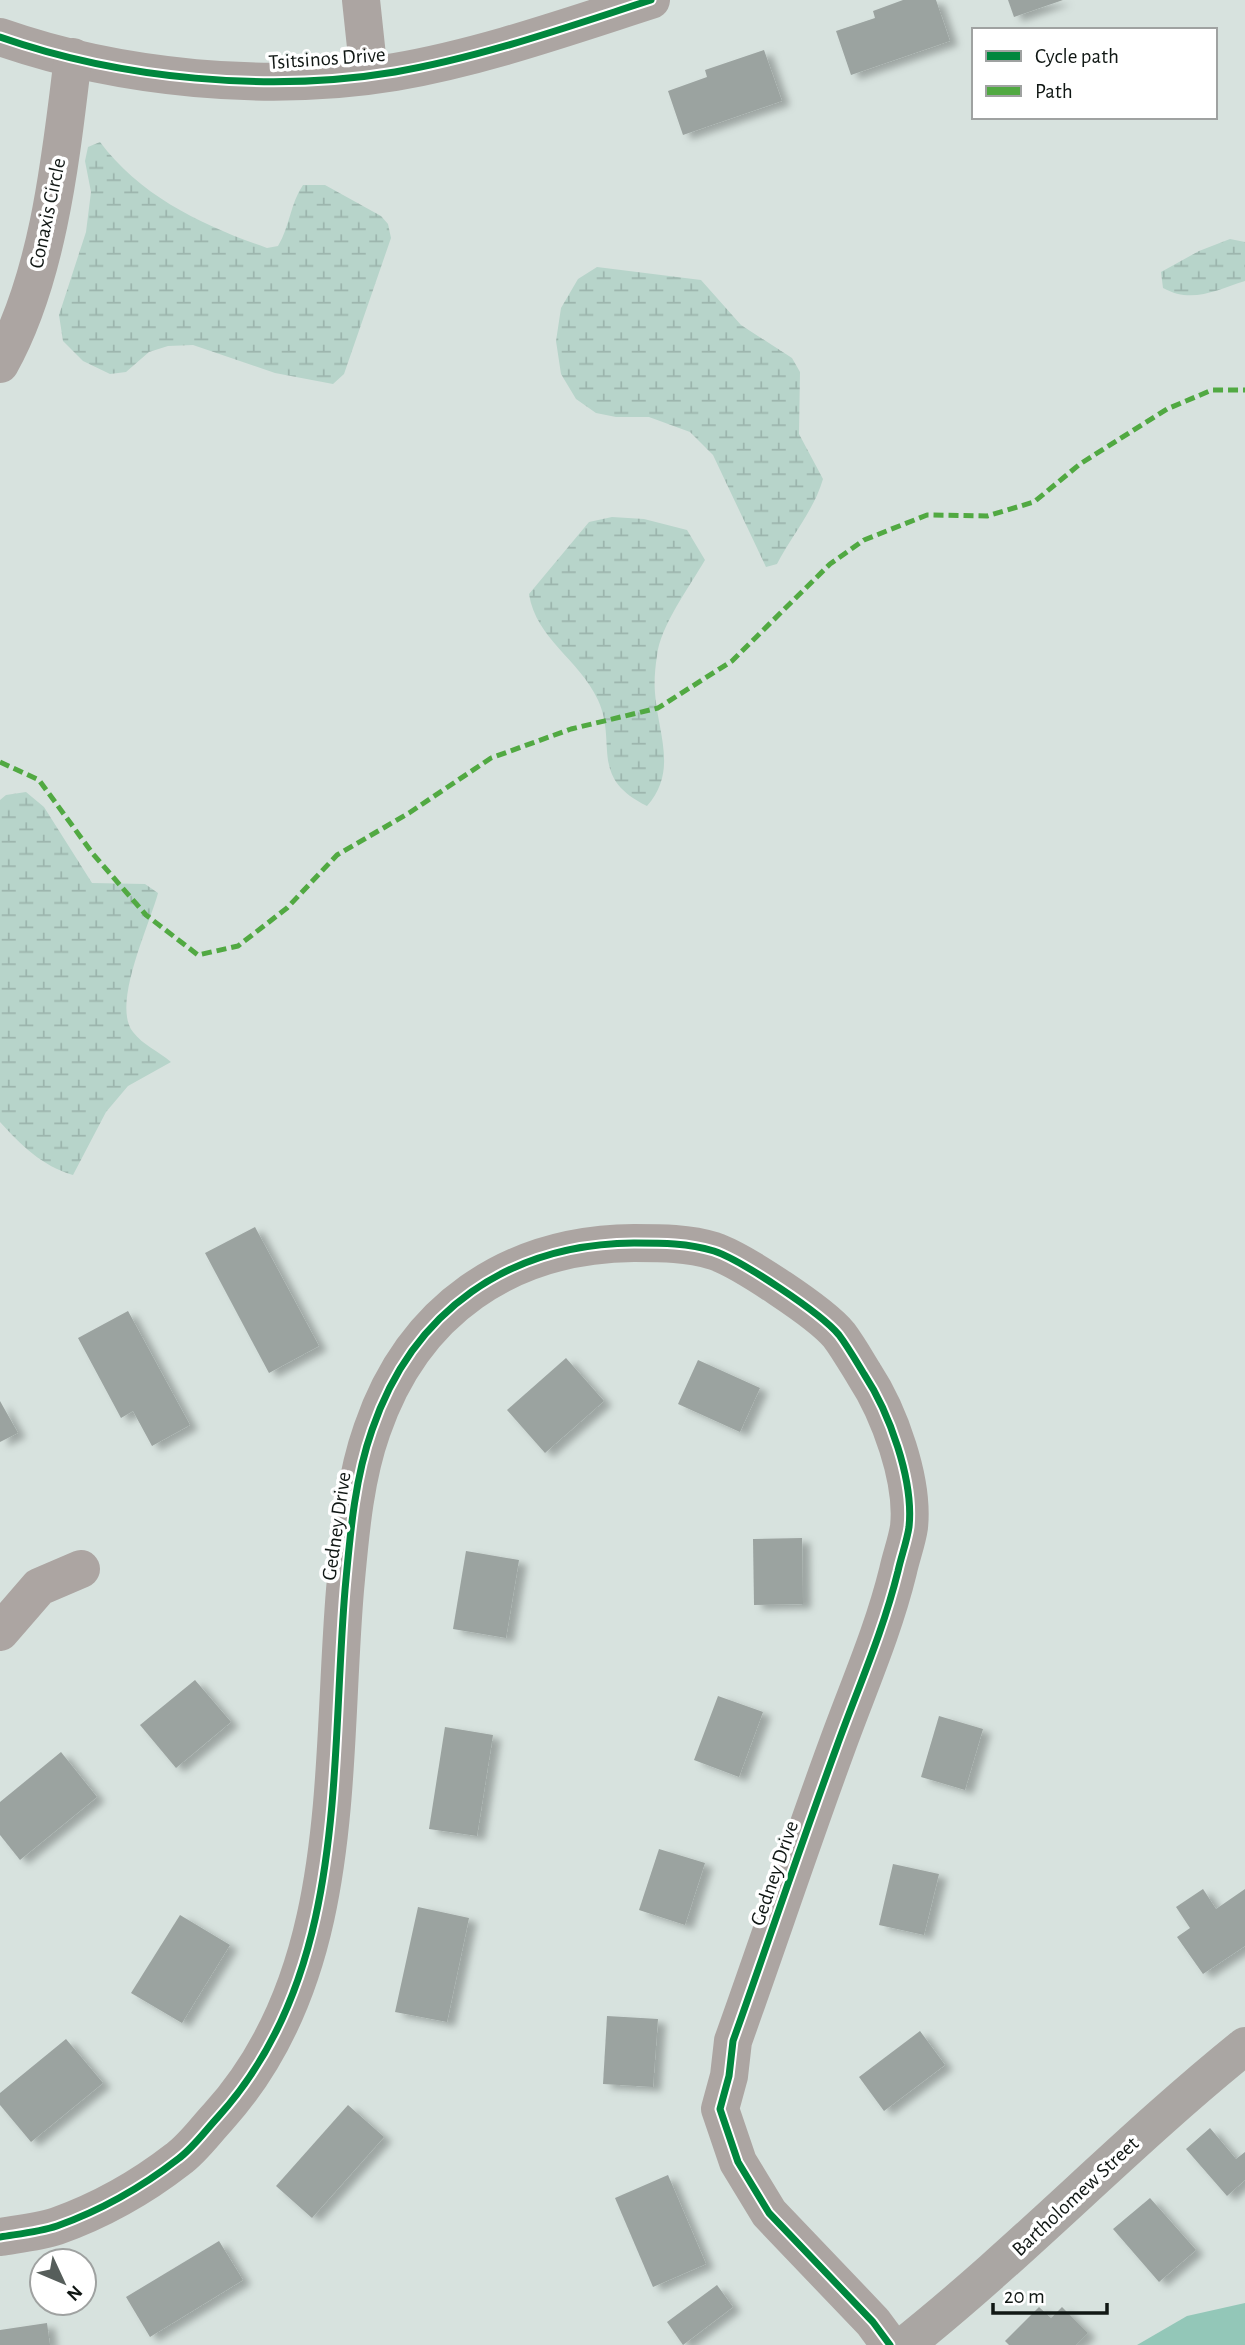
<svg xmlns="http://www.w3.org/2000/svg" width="1245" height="2345" font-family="'Alegreya Sans',sans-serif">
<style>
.wetland{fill:url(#wetland-marsh)}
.water{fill:#93c7b8}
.building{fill:#9ba3a0;filter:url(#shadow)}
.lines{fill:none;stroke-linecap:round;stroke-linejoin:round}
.minor{stroke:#aca5a2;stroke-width:38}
.major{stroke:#aaa6a3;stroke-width:38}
.quiet{stroke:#51a942;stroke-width:5;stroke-dasharray:10 5;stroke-linecap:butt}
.cycleway-casing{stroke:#fff;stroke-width:11}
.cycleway{stroke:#00873e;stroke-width:7}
.labels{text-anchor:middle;stroke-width:7;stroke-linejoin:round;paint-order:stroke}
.street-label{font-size:21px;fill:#101714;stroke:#fff}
</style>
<defs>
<pattern id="wetland-marsh" width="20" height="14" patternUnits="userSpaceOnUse" patternTransform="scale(1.75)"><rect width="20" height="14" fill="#b7d4ca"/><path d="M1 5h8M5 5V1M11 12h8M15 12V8" fill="none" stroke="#9cb5ad"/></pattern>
<filter id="shadow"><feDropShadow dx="8" dy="4.5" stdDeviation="3.5" flood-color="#0004"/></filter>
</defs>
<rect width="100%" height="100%" fill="#d7e2de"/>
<!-- wetland -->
<g class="wetland">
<path d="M100 142C141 197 204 226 267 248L278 246C290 226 290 204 303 185H325L381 216 388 224 391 238 344 374 333 384 275 373 193 345 168 346 149 352 126 372 110 374 83 361 63 341 59 315 86 232 91 192 85 161 88 147Z"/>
<path d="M1230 239 1245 242V281C1216 290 1192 304 1163 288L1161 272 1199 251Z"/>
<path d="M597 267 701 280 741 325 792 358 800 372 799 434 823 479C814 510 792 535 777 564L766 567 713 455 690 432 649 417H616L596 413 576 399 561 374 556 341 561 308 578 279Z"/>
<path d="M612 517 644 519 687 530 705 560C690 586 660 626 657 656 655 668 654 682 655 693 658 734 678 771 647 806 588 777 618 744 598 700 579 659 536 639 529 594L589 522Z"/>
<path d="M26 792 44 807 92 883 145 884 158 893C150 924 111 1005 133 1032 143 1045 158 1051 171 1062L128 1086 106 1112 73 1175C42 1166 21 1145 0 1122V800L6 795Z"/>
</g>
<!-- water -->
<polygon class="water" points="1245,2303 1245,2345 1137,2345 1187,2316"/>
<!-- building -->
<g class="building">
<polygon points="903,0 936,0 950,41 851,75 836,31 875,18 873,11"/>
<polygon points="1008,0 1063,0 1014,17"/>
<polygon points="764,50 782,101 683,135 668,91 707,77 705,70"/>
<polygon points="255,1227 319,1346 269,1373 205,1253"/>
<polygon points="128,1311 190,1425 152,1446 133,1411 121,1418 78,1338"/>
<polygon points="566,1358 604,1401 545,1453 507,1410"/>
<polygon points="698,1360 760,1388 740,1432 678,1404"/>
<polygon points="0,1401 18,1433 0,1442"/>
<polygon points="802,1538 803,1604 754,1605 753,1539"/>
<polygon points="466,1551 519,1560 506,1638 453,1629"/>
<polygon points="195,1680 231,1722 176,1768 140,1725"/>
<polygon points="718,1696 763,1712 739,1777 694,1760"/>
<polygon points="939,1716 983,1729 965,1790 921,1777"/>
<polygon points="445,1727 493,1735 477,1836 429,1829"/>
<polygon points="61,1752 97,1797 20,1860 0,1835 0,1802"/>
<polygon points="659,1849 705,1863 685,1925 639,1910"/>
<polygon points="893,1864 939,1874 924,1935 879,1925"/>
<polygon points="1203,1889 1216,1909 1245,1889 1245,1946 1203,1974 1177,1937 1190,1928 1176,1907"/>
<polygon points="418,1907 469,1918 447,2022 395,2012"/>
<polygon points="180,1915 230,1945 182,2023 131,1993"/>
<polygon points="607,2016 658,2019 653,2087 603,2084"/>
<polygon points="920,2031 945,2065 884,2111 859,2077"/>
<polygon points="66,2039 103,2083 31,2142 0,2105 0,2093"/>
<polygon points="348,2105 384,2137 312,2218 276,2186"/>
<polygon points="1210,2128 1236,2159 1245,2152 1245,2180 1227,2196 1186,2149"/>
<polygon points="668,2175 706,2264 653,2287 615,2198"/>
<polygon points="1150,2198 1196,2250 1159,2282 1113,2229"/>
<polygon points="219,2241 243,2280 150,2337 126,2297"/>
<polygon points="717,2285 733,2307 683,2345 667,2322"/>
<polygon points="1039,2307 1051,2318 1062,2307 1088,2333 1076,2345 1009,2345 1005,2341"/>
<polygon points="47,2323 50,2345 0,2345 0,2330"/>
</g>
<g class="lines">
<!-- minor -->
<g class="minor">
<polyline points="361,0 369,75"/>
<path d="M0 37C120 79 269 93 395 72 482 57 567 27 651 0"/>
<path d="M0 364C49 276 61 156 73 57"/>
<polyline points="0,1632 39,1587 81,1569"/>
<path d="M0 2237C18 2234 39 2232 57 2226 99 2211 142 2187 178 2159 193 2148 205 2131 218 2117 348 1974 330 1770 345 1590 350 1537 354 1481 372 1430 413 1310 509 1244 634 1243 662 1243 688 1243 714 1251 741 1260 821 1313 839 1335 848 1347 856 1361 864 1374 889 1412 914 1480 909 1527 907 1541 901 1557 898 1571 883 1632 858 1688 837 1746 801 1844 768 1943 733 2041L729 2076 720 2109 738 2162 769 2213 873 2322 890 2345"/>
</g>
<!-- major -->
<path class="major" d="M905 2345C1023 2251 1127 2141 1245 2046"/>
<!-- quiet -->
<polyline class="quiet" points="0,762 39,780 93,854 146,915 198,955 238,946 287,908 337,855 409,813 491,758 571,729 658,708 732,661 830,564 864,540 927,515 987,516 1034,502 1080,464 1167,409 1212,390 1245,390"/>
<defs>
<g id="cycleway">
<path d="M0 37C120 79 269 93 395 72 482 57 567 27 651 0"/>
<path d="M0 2237C18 2234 39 2232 57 2226 99 2211 142 2187 178 2159 193 2148 205 2131 218 2117 348 1974 330 1770 345 1590 350 1537 354 1481 372 1430 413 1310 509 1244 634 1243 662 1243 688 1243 714 1251 741 1260 821 1313 839 1335 848 1347 856 1361 864 1374 889 1412 914 1480 909 1527 907 1541 901 1557 898 1571 883 1632 858 1688 837 1746 801 1844 768 1943 733 2041L729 2076 720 2109 738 2162 769 2213 873 2322 890 2345"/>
</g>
</defs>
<!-- cycleway casing -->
<use href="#cycleway" class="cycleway-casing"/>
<!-- cycleway -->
<use href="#cycleway" class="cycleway"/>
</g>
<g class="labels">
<!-- street labels -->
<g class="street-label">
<text transform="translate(327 58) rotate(-4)" y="7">Tsitsinos Drive</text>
<text transform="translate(47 213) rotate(-78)" y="7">Conaxis Circle</text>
<text transform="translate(336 1526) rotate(-82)" y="7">Gedney Drive</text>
<text transform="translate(774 1873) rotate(-71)" y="7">Gedney Drive</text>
<text transform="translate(1075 2196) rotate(-43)" y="7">Bartholomew Street</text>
</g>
</g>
<!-- legend -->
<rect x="972" y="28" width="245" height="91" fill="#ffffff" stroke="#9fa2a1" stroke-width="2"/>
<rect x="986" y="51" width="35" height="10" fill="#00873e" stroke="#9fa2a1" stroke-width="2"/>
<text x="1035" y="63" font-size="21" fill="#101714">Cycle path</text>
<rect x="986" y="86" width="35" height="10" fill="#51a942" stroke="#9fa2a1" stroke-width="2"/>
<text x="1035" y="98" font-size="21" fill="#101714">Path</text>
<!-- north arrow -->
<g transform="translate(63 2282) rotate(134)"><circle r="33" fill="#ffffff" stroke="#9fa2a1" stroke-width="2"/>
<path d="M0-5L12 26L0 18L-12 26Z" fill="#565e5b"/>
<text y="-10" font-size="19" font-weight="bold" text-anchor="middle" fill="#101714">N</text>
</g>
<!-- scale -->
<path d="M993 2303v10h114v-10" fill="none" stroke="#101714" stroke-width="3.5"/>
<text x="1004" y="2303" font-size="21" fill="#101714" stroke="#ffffff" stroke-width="5" paint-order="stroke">20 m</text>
</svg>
